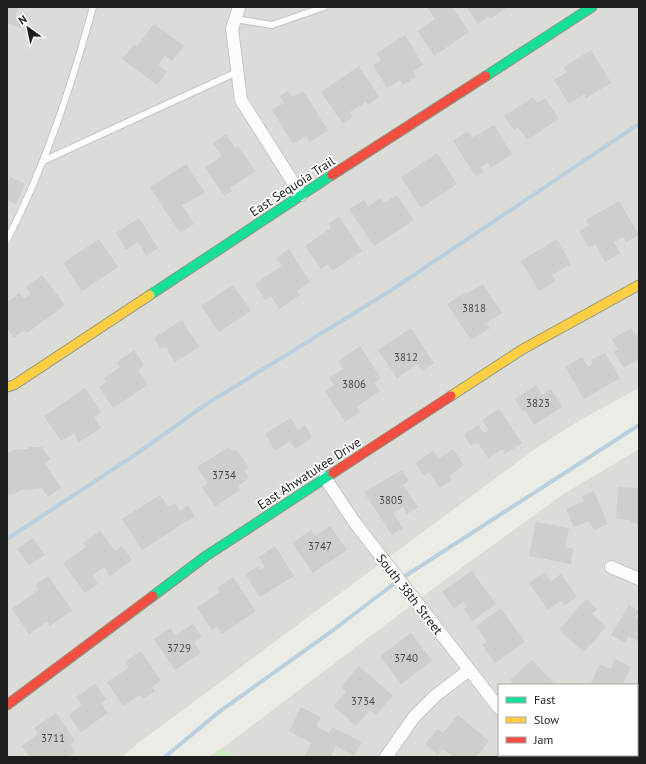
<svg xmlns="http://www.w3.org/2000/svg" width="646" height="764" font-family="'PT Sans',sans-serif">
<style>
.residential{fill:#dbdbd8;fill-rule:evenodd}
.grass{fill:#d2e9c7}
.lines{fill:none;stroke-linecap:round;stroke-linejoin:round}
.stream{stroke:#bbd0df;stroke-width:4}
.building{fill:#cfceca}
.lane-casing{stroke:#c5c5c3;stroke-width:8}
.street-casing{stroke:#c5c5c3;stroke-width:14}
.fast-casing{stroke:#8f9680;stroke-width:11}
.slow-casing{stroke:#8f9680;stroke-width:11}
.jam-casing{stroke:#8f9680;stroke-width:11}
.lane{stroke:#fcfcfb;stroke-width:6}
.street{stroke:#fcfcfb;stroke-width:12}
.fast{stroke:#16e098;stroke-width:9}
.slow{stroke:#ffcf43;stroke-width:9}
.jam{stroke:#f24e42;stroke-width:9}
.labels{text-anchor:middle;stroke-width:3.5;stroke-linejoin:round;paint-order:stroke}
.number-label{font-size:11px;fill:#4a4a49}
.street-label{font-size:13px;fill:#1e1e1e;stroke:#fff}
</style>
<rect width="100%" height="100%" fill="#ecece7"/>
<!-- residential -->
<g class="residential">
<polygon points="7,7 639,7 639,388 577,422 535,449 141,741 122,757 7,757"/>
<path d="M639 449V757H240L221 749 446 579 562 495ZM499 685H637V755H499Z"/>
</g>
<!-- grass -->
<polygon class="grass" points="221,749 240,757 208,757"/>
<g class="lines">
<!-- stream -->
<g class="stream">
<polyline points="7,539 135,455 205,405 390,291 639,124"/>
<polyline points="165,757 219,712 332,631 399,580 639,425"/>
</g>
</g>
<!-- building -->
<g class="building">
<polygon points="7,7 18,7 15,16 24,19 21,28 7,23"/>
<polygon points="427,7 452,7 469,32 434,56 418,31 435,19"/>
<polygon points="467,7 508,7 491,18 489,16 478,24"/>
<polygon points="154,24 184,46 172,61 165,55 158,65 167,72 157,85 122,59 134,44 137,46"/>
<polygon points="405,35 423,65 413,71 416,77 403,85 400,80 387,88 373,65 381,60 377,53"/>
<polygon points="591,50 611,83 586,98 584,94 569,104 554,80 567,72 564,67"/>
<polygon points="359,66 379,97 368,105 366,102 350,112 353,117 343,124 321,92"/>
<polygon points="288,91 292,97 303,91 328,130 310,142 306,136 293,144 272,110 284,103 280,96"/>
<polygon points="533,97 537,103 545,98 559,119 527,140 518,127 514,130 504,116"/>
<polygon points="494,125 512,154 491,168 488,163 481,167 484,172 476,177 453,141 468,131 472,138"/>
<polygon points="226,134 235,148 238,146 255,171 230,188 232,191 224,196 205,167 222,156 213,143"/>
<polygon points="437,153 457,184 421,208 401,177"/>
<polygon points="186,164 205,193 182,205 194,224 180,233 150,187"/>
<polygon points="10,177 25,184 16,204 7,200 7,184"/>
<polygon points="397,195 414,220 374,246 349,209 364,200 368,206 381,198 384,203"/>
<polygon points="619,201 639,235 626,242 623,237 614,242 620,253 605,262 595,244 589,248 579,231 589,225 586,220"/>
<polygon points="339,217 362,251 332,271 328,264 321,269 305,246 331,228 328,224"/>
<polygon points="139,218 158,248 146,256 138,242 126,250 116,233"/>
<polygon points="99,239 118,267 82,291 63,263"/>
<polygon points="557,239 571,264 552,275 556,281 539,291 521,261"/>
<polygon points="289,249 310,282 297,291 300,295 279,309 271,296 265,300 255,284 282,266 276,258"/>
<polygon points="42,275 65,305 27,333 24,330 14,338 7,329 7,302 19,293 24,299 31,294 26,287"/>
<polygon points="483,284 502,313 486,323 490,328 471,340 447,304 465,292 466,294"/>
<polygon points="233,285 251,311 219,332 201,306"/>
<polygon points="182,320 199,347 175,362 165,346 160,349 154,338"/>
<polygon points="411,328 434,363 422,371 418,364 397,378 378,350"/>
<polygon points="631,328 636,336 639,334 639,359 624,368 614,352 618,350 612,339"/>
<polygon points="360,346 381,378 374,383 380,391 356,407 360,412 345,422 325,391 334,385 329,378 343,369 338,361"/>
<polygon points="134,350 144,366 138,370 148,385 113,408 99,387 106,382 104,378 120,367 117,362"/>
<polygon points="605,353 620,378 584,399 565,367 582,357 588,367 593,364 591,360"/>
<polygon points="536,385 542,395 551,389 562,407 534,425 525,410 522,411 515,399"/>
<polygon points="85,388 101,412 94,417 101,428 79,442 74,433 61,441 44,416"/>
<polygon points="499,409 522,443 505,454 502,449 488,458 477,442 471,446 464,434 478,425 484,433 489,430 482,420"/>
<polygon points="291,418 298,430 305,425 312,438 295,449 290,441 275,451 265,434"/>
<polygon points="29,447 42,447 50,459 45,463 61,488 48,497 42,488 21,490 14,494 7,495 7,454 14,450 29,449"/>
<polygon points="229,447 232,452 237,450 249,468 244,471 249,478 238,486 240,490 215,506 202,487 208,483 197,467"/>
<polygon points="453,449 464,465 449,476 451,480 440,488 429,472 424,476 415,463 433,451 439,459"/>
<polygon points="402,470 409,481 403,485 418,507 407,514 403,507 393,513 403,528 392,535 364,492"/>
<polygon points="618,487 639,488 639,524 630,523 630,520 616,519"/>
<polygon points="594,491 608,524 594,530 589,521 574,527 566,509 584,501 582,496"/>
<polygon points="160,495 168,507 175,503 180,511 188,505 195,516 142,550 122,519"/>
<polygon points="536,522 569,528 565,547 573,549 571,564 529,556"/>
<polygon points="330,526 347,550 313,573 292,543 311,530 315,536"/>
<polygon points="100,531 115,551 122,546 132,560 110,576 104,567 92,575 98,584 85,593 63,563 86,547 83,543"/>
<polygon points="33,538 45,555 29,565 17,549"/>
<polygon points="275,546 294,576 260,597 245,574 258,566 260,570 265,567 259,557"/>
<polygon points="472,571 496,604 472,621 464,609 467,607 463,602 454,609 442,592"/>
<polygon points="545,572 551,581 561,574 577,597 564,606 561,601 548,610 529,583"/>
<polygon points="48,576 72,610 50,626 47,621 29,634 12,609 39,590 36,585"/>
<polygon points="233,577 256,611 222,634 217,627 212,630 197,608 220,592 217,588"/>
<polygon points="586,599 597,609 592,614 606,627 584,652 559,630"/>
<polygon points="629,605 639,611 636,617 639,619 639,642 629,636 625,643 611,635"/>
<polygon points="501,608 525,642 495,663 482,645 487,642 476,626"/>
<polygon points="193,624 202,637 194,642 201,653 175,670 154,639 170,628 175,636"/>
<polygon points="411,633 432,661 401,684 380,656"/>
<polygon points="141,651 161,681 152,687 155,691 143,699 140,695 123,706 107,682 129,668 125,662"/>
<polygon points="615,659 631,667 622,685 590,685 600,664 611,669"/>
<polygon points="532,660 554,683 552,685 515,685 510,680"/>
<polygon points="359,666 393,696 376,715 370,710 356,726 334,706 346,691 341,687"/>
<polygon points="95,684 106,699 101,703 108,713 81,732 69,715 82,705 76,697"/>
<polygon points="301,707 321,717 316,726 329,733 332,727 362,742 354,756 336,746 330,757 304,757 311,743 289,731"/>
<polygon points="56,713 75,741 70,744 75,752 68,757 29,757 22,746 38,734 34,728"/>
<polygon points="458,715 489,741 476,757 453,757 443,749 438,755 425,744 438,729 443,733"/>
</g>
<g class="lines">
<defs>
<g id="lane">
<polyline points="235,19 272,25 324,7"/>
<polyline points="43,161 237,72"/>
<path d="M7 240C45 167 71 87 93 7"/>
</g>
<g id="street">
<polyline points="239,7 232,29 241,100 301,195"/>
<polyline points="325,478 355,523 499,708"/>
<polyline points="611,567 639,579"/>
<polyline points="637,720 639,715"/>
<polyline points="562,755 566,757"/>
<polyline points="386,757 414,717 435,696 469,670"/>
<polyline points="622,757 623,755"/>
</g>
<g id="fast">
<polyline points="486,76 592,7"/>
<polyline points="150,295 332,175"/>
<polyline points="153,596 206,556 333,473"/>
</g>
<g id="slow">
<polyline points="7,387 14,385 150,295"/>
<polyline points="451,396 523,349 639,285"/>
</g>
<g id="jam">
<polyline points="332,175 486,76"/>
<polyline points="333,473 451,396"/>
<polyline points="7,705 153,596"/>
</g>
</defs>
<!-- lane casing -->
<use href="#lane" class="lane-casing"/>
<!-- street casing -->
<use href="#street" class="street-casing"/>
<!-- fast casing -->
<use href="#fast" class="fast-casing"/>
<!-- slow casing -->
<use href="#slow" class="slow-casing"/>
<!-- jam casing -->
<use href="#jam" class="jam-casing"/>
<!-- lane -->
<use href="#lane" class="lane"/>
<!-- street -->
<use href="#street" class="street"/>
<!-- fast -->
<use href="#fast" class="fast"/>
<!-- slow -->
<use href="#slow" class="slow"/>
<!-- jam -->
<use href="#jam" class="jam"/>
</g>
<g class="labels">
<!-- number labels -->
<g class="number-label">
<text x="474" y="312">3818</text>
<text x="406" y="361">3812</text>
<text x="354" y="388">3806</text>
<text x="538" y="407">3823</text>
<text x="224" y="479">3734</text>
<text x="391" y="504">3805</text>
<text x="320" y="550">3747</text>
<text x="179" y="652">3729</text>
<text x="406" y="662">3740</text>
<text x="363" y="705">3734</text>
<text x="53" y="742">3711</text>
</g>
<!-- street labels -->
<g class="street-label">
<text transform="translate(292 186) rotate(-33)" y="5">East Sequoia Trail</text>
<text transform="translate(309 473) rotate(-33)" y="5">East Ahwatukee Drive</text>
<text transform="translate(410 594) rotate(52)" y="5">South 38th Street</text>
</g>
</g>
<!-- border -->
<rect width="646" height="764" fill="none" stroke="#1e1e1e" stroke-width="16"/>
<!-- legend -->
<rect x="498" y="684" width="140" height="72" fill="#ffffff" stroke="#a5a5a5"/>
<rect x="506" y="697" width="20" height="6" fill="#16e098" stroke="#a5a5a5"/>
<text x="534" y="704" font-size="12" fill="#1e1e1e">Fast</text>
<rect x="506" y="717" width="20" height="6" fill="#ffcf43" stroke="#a5a5a5"/>
<text x="534" y="724" font-size="12" fill="#1e1e1e">Slow</text>
<rect x="506" y="737" width="20" height="6" fill="#f24e42" stroke="#a5a5a5"/>
<text x="534" y="744" font-size="12" fill="#1e1e1e">Jam</text>
<!-- north arrow -->
<g transform="translate(28 28) rotate(327)" stroke="#ffffff" stroke-width="3" paint-order="stroke">
<path d="M0-3L7 15L0 10L-7 15Z" fill="#1e1e1e"/>
<text y="-6" font-size="11" font-weight="bold" text-anchor="middle" fill="#1e1e1e">N</text>
</g>
</svg>
